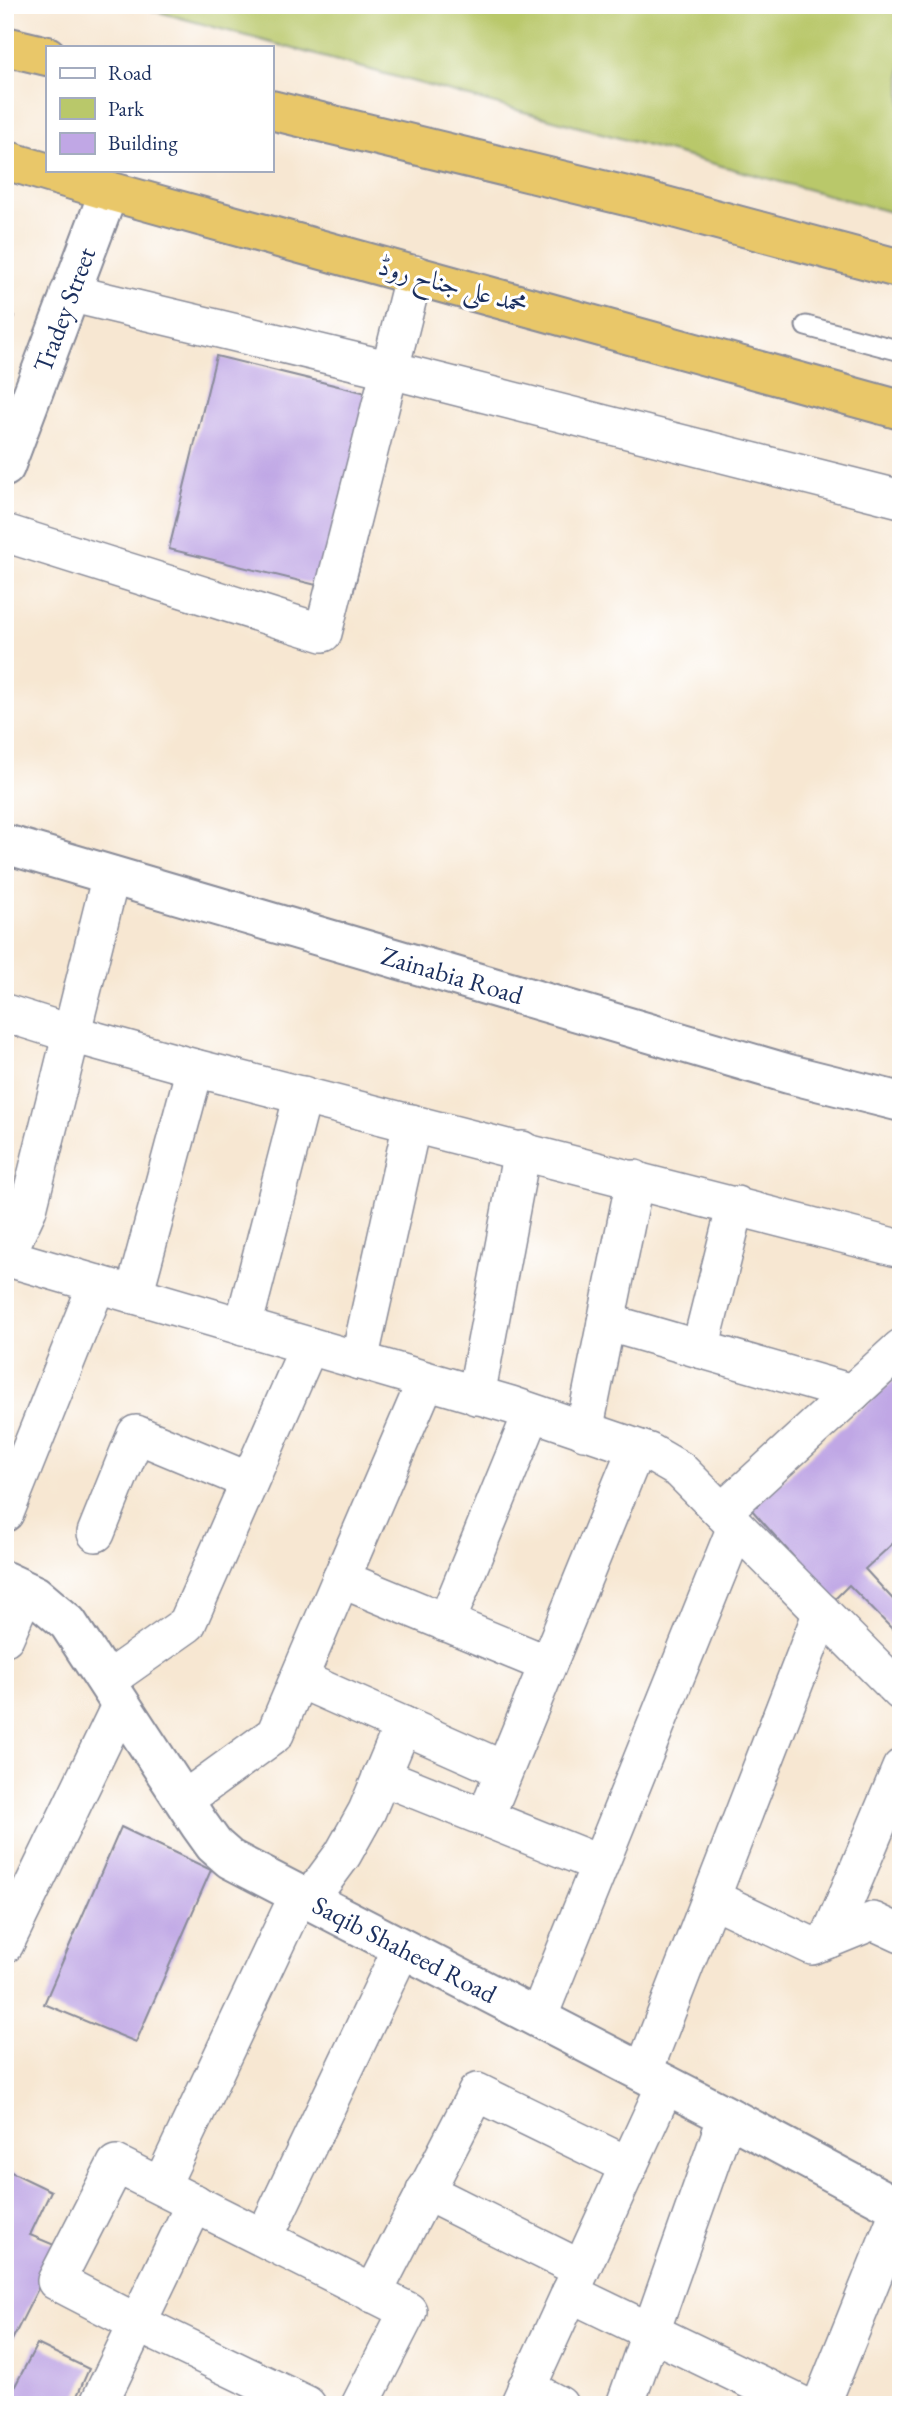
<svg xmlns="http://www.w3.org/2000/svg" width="906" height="2410" font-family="'EB Garamond',Amiri,serif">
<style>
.green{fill:#b9c86a;stroke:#6a7c64;stroke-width:2}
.building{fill:#c0a7e5}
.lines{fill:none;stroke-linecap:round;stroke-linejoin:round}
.service-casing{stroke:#898b98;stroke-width:23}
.minor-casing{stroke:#898b98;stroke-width:40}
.tertiary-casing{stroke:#898b98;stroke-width:42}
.trunk-casing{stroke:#898b98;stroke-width:42}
.service{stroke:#fff;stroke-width:19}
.minor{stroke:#fff;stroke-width:37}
.tertiary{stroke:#fff;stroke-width:38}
.trunk{stroke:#e9c769;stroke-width:38}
.labels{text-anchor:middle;stroke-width:6;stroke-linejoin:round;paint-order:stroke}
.street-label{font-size:26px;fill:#1b2f5e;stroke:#fff}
</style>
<rect width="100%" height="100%" fill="#fff"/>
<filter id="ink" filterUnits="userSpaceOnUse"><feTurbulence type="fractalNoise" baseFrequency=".0143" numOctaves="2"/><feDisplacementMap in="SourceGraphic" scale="14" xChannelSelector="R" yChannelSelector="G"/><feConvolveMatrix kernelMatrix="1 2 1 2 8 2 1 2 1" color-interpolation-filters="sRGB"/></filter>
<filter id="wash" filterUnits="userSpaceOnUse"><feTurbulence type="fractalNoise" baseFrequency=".00686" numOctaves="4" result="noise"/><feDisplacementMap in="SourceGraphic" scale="28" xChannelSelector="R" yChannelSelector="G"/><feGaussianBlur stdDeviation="1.57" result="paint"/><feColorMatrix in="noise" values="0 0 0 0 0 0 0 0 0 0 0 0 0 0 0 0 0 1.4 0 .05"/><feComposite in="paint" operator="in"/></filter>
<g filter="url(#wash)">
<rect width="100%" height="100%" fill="#f7e7d2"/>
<!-- green -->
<polygon class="green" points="133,5 901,5 901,215"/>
<g id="blocks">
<!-- building -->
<g class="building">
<polygon points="5,312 14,316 5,338"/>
<polygon points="216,356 399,401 353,594 169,549"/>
<polygon points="901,1374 901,1536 865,1569 901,1608 901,1638 849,1585 833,1601 751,1509"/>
<polygon points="121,1827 211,1870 136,2042 44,2004"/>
<polygon points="5,2169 51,2191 30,2235 59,2247 5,2354"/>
<polygon points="37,2344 89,2369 73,2405 5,2405"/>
</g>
</g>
</g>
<g filter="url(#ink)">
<use href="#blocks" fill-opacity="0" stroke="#898b98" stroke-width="2"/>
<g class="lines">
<defs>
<polyline id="service" points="806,326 901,351"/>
<g id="minor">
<polyline points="69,293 391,370 901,499"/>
<polyline points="5,533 323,633 414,274"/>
<polyline points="5,1013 72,1034 195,1068 901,1249"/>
<polyline points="5,1257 511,1405 649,1452 680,1470 901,1692"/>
<polyline points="5,1258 28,1209 111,875"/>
<polyline points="134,1295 195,1068"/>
<polyline points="606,1322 852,1393"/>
<polyline points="243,1327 303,1095"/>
<polyline points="700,1349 736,1205"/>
<polyline points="359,1361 412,1123"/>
<polyline points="426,1381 341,1579 547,1664"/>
<polyline points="476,1396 522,1150"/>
<polyline points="584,1431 635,1179"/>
<polyline points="722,1512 901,1348"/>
<polyline points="5,1513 97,1284"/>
<polyline points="96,1533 136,1434 249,1481"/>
<polyline points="446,1623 532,1413"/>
<polyline points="5,1637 25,1591"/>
<polyline points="299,1679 504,1770"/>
<polyline points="106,1681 187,1624 309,1346"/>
<polyline points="381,1776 600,1864"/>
<polyline points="184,1800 275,1734 341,1579"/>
<polyline points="485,1818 636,1449"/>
<polyline points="711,1898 812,1946 873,1921 901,1934"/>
<polyline points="309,1900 343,1854 367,1811 403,1725"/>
<polyline points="829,1939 901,1768"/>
<polyline points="5,1944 121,1704"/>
<polyline points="538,2018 736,1527"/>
<polyline points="643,2073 822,1612"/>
<polyline points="161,2186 299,1894"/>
<polyline points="425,2191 581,2269"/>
<polyline points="264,2238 402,1948"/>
<polyline points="570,2293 802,2405"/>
<polyline points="373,2294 477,2092 629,2166"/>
<polyline points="526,2388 559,2405"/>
<polyline points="98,2405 195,2203"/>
<polyline points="307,2405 137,2323 56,2281 116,2164 408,2311 360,2405"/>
<polyline points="519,2405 666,2084"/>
<polyline points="625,2405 727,2116"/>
<polyline points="821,2405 900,2209"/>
</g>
<g id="tertiary">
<path id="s1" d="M5 467 109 191"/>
<path id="s2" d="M5 844 789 1074 901 1102"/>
<path id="s3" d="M5 1581 35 1595 68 1623 199 1824 214 1845 230 1859 727 2116 901 2209"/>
</g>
<g id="trunk">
<polyline points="5,46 47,56"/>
<polyline points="271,110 647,201 901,269"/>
<polyline points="5,160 109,191 901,410"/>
</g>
</defs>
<!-- service casing -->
<use href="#service" class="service-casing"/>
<!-- minor casing -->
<use href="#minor" class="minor-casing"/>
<!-- tertiary casing -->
<use href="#tertiary" class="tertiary-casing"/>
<!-- trunk casing -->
<use href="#trunk" class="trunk-casing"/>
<!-- service -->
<use href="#service" class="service"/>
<!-- minor -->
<use href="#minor" class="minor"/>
<!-- tertiary -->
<use href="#tertiary" class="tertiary"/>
<!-- trunk -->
<use href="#trunk" class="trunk"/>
</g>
</g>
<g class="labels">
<!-- street labels -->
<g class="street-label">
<text transform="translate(453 285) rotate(15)" y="9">محمد علی جناح روڈ</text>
<text dy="9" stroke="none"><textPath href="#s1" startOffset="168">Tradey Street</textPath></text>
<text dy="9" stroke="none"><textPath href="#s2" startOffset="466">Zainabia Road</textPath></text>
<text dy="9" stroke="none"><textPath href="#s3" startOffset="560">Saqib Shaheed Road</textPath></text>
</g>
</g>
<!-- margin -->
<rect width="906" height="2410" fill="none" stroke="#fff" stroke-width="28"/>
<!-- legend -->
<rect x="46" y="46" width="228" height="126" fill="#ffffff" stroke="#a4acbf" stroke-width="2"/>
<rect x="60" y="68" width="35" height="10" fill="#ffffff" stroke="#a4acbf" stroke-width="2"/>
<text x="108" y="80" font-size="21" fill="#1b2f5e">Road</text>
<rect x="60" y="98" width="35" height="21" fill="#b9c86a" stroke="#a4acbf" stroke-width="2"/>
<text x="108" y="116" font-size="21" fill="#1b2f5e">Park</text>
<rect x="60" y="133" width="35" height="21" fill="#c0a7e5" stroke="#a4acbf" stroke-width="2"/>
<text x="108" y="150" font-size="21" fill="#1b2f5e">Building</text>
</svg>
